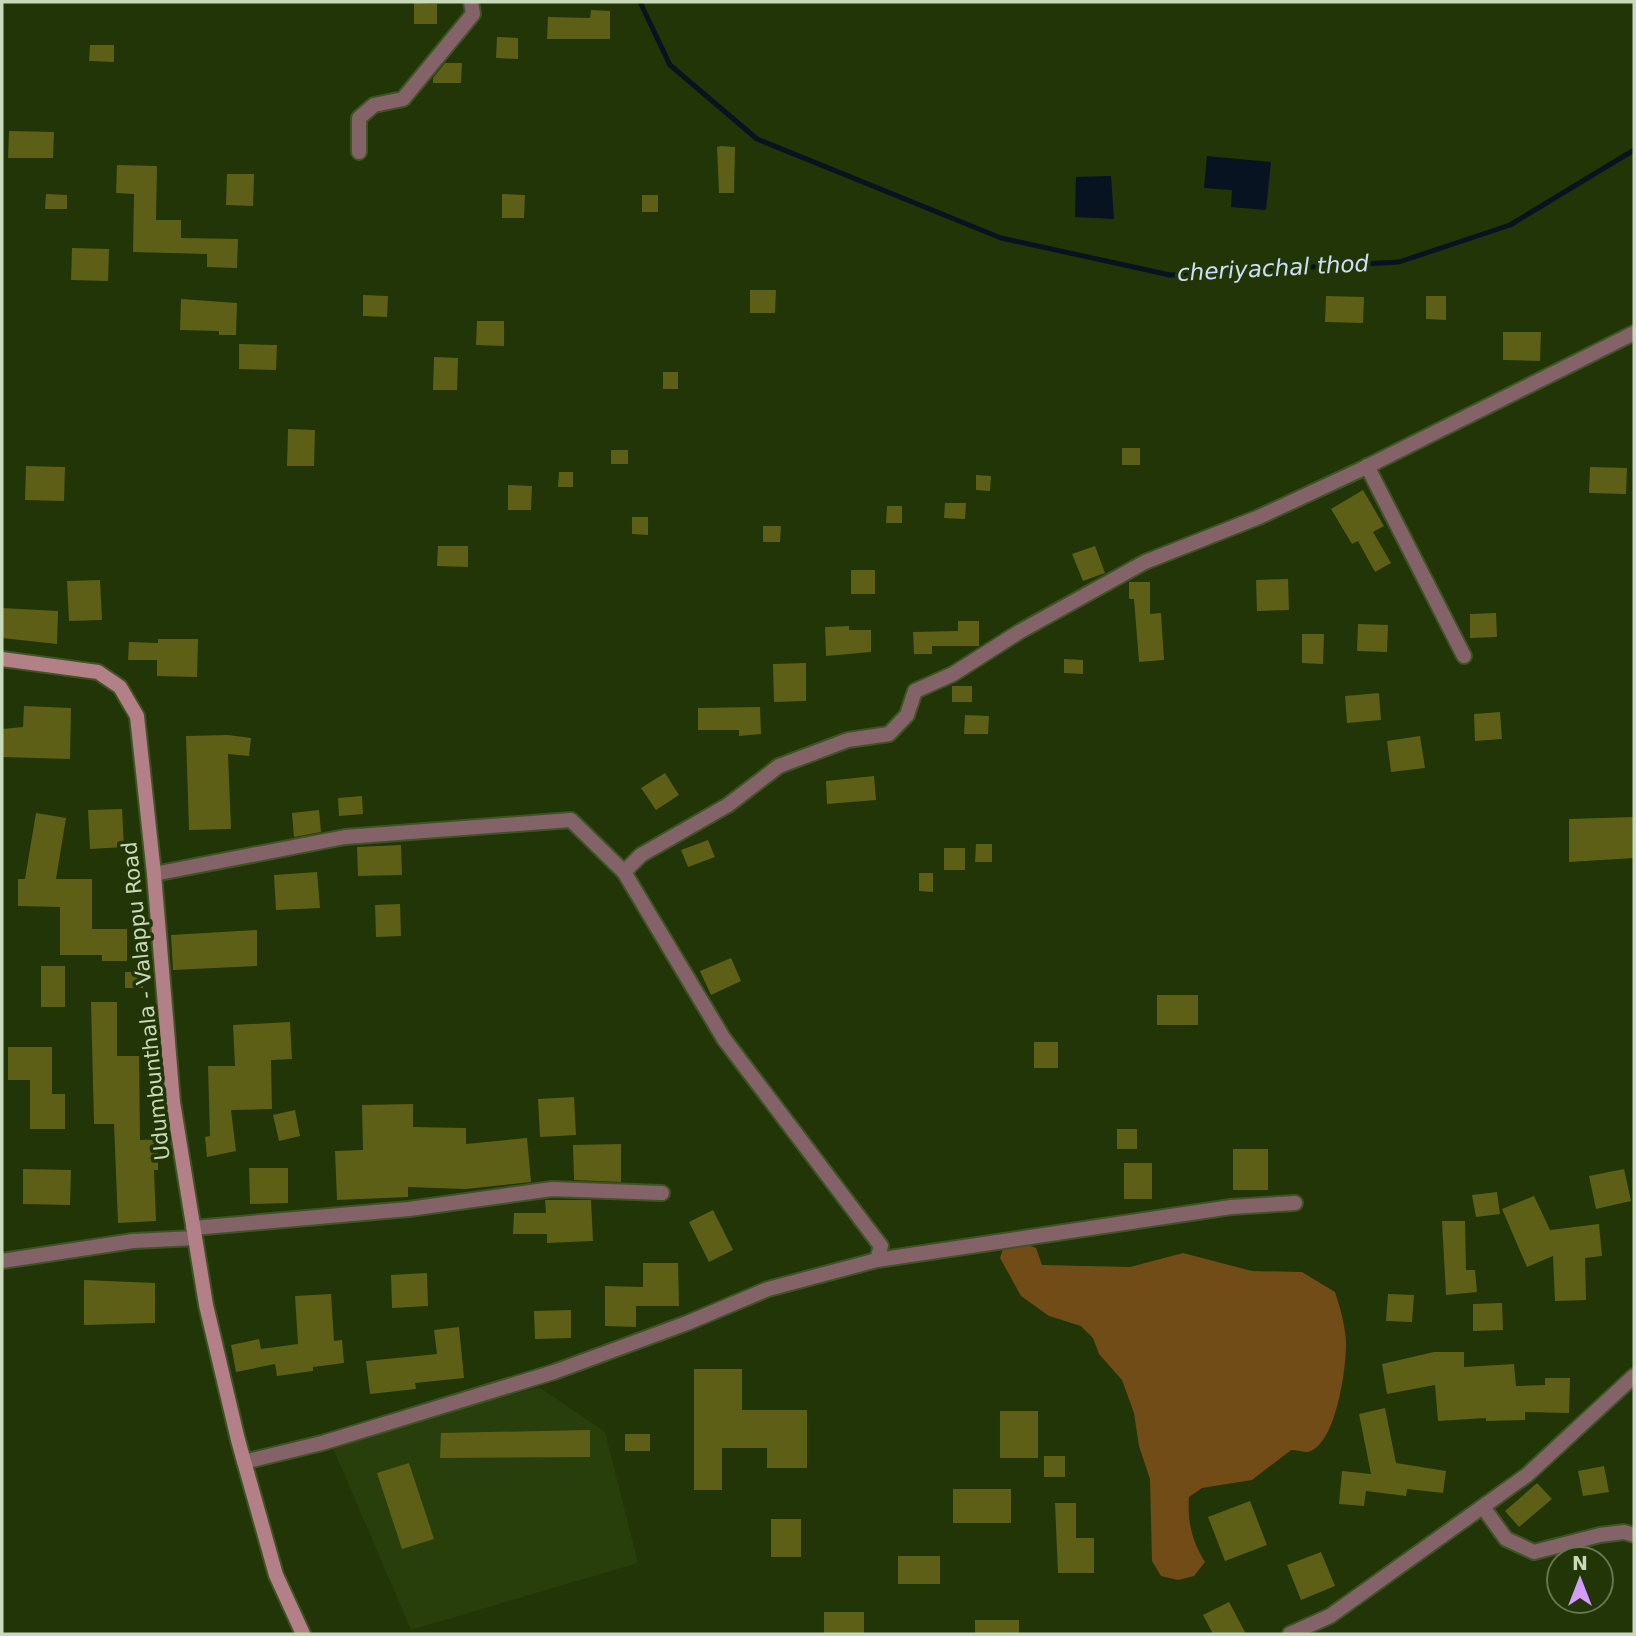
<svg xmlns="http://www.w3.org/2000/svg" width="1636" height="1636" font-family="'DejaVu Sans',sans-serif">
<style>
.built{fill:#283f0b}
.green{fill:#724c16}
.water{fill:#071321}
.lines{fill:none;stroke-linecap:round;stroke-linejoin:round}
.stream{stroke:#071321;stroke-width:5}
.building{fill:#5d5f16}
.street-casing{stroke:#3f5327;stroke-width:18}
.secondary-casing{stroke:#3f5327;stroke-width:18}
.street{stroke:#836367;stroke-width:14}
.secondary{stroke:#b28086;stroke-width:14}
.labels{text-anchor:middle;stroke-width:7;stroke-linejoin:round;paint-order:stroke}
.street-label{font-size:21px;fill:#c9dabb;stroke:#213507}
.water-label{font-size:23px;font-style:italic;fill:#cbe0f7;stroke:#213507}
</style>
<rect width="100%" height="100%" fill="#213507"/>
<!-- built -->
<polygon class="built" points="539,1387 605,1432 638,1563 411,1630 332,1446"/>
<!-- green -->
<path class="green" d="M1028 1245 1036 1248 1042 1265 1130 1267 1183 1253 1252 1271 1302 1272 1335 1292C1340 1308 1346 1327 1346 1345 1346 1369 1336 1445 1308 1452 1303 1452 1296 1450 1291 1450L1252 1480 1202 1488 1189 1497C1187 1520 1192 1542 1205 1562L1194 1576 1178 1580 1161 1576 1152 1561 1150 1479 1139 1446 1134 1413 1122 1380 1099 1354 1093 1338 1081 1326 1049 1316 1021 1296 1000 1258 1003 1249Z"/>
<!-- water -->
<g class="water">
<polygon points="1207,156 1271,162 1266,210 1231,207 1232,190 1204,188"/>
<polygon points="1111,176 1114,219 1075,217 1076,177"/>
</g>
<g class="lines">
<!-- stream -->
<polyline class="stream" points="640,2 670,65 757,139 1001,238 1170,275 1399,262 1510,225 1634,150"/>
</g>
<!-- building -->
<g class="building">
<polygon points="414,3 437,4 437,24 414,24"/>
<polygon points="591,10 610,11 610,39 547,39 548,17 590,18"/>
<polygon points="497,37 518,38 518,59 496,58"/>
<polygon points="90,45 114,45 114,62 89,61"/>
<polygon points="445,63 462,63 461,83 433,83 433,78"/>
<polygon points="9,131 54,132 53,158 8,158"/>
<polygon points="721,146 735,147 734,193 719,193 717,147"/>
<polygon points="117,165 157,166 156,220 181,220 181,238 238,239 237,268 207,267 207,254 133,252 134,194 116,193"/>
<polygon points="227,174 254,174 253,206 226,205"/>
<polygon points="46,194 67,195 67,209 45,209"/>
<polygon points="502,194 525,195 524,218 502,218"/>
<rect x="642" y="195" width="16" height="17"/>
<polygon points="72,248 109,249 108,281 71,280"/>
<polygon points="750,290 776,290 775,313 750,313"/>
<polygon points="363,295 388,296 387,317 363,316"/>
<polygon points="1326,296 1364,297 1363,323 1325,322"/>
<polygon points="1426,296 1446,296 1446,320 1426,319"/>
<polygon points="181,299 237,303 236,335 219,335 219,331 180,330"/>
<polygon points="477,321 504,321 504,346 476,345"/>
<polygon points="1503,332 1541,332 1540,361 1503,360"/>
<polygon points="239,344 277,345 276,370 239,369"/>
<polygon points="434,357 458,358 457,390 433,390"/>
<rect x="663" y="372" width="15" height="17"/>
<polygon points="288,429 315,430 314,466 287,466"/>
<rect x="1122" y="448" width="18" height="17"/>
<rect x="611" y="450" width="17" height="14"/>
<polygon points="26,466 65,467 64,501 25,500"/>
<polygon points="1590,467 1627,468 1626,494 1589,493"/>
<polygon points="559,472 573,472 573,487 558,487"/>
<polygon points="976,475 991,476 990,491 976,490"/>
<polygon points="508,485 532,486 531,510 508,510"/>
<polygon points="1363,490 1384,526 1373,532 1391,563 1375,572 1358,541 1352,544 1331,509"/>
<polygon points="945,503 966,503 965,519 944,518"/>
<polygon points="887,506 902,506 902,523 886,523"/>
<polygon points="632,517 648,517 648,535 632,534"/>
<polygon points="763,526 781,526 780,542 763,542"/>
<polygon points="438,546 468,546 468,567 437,566"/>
<polygon points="1095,546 1105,573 1083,581 1072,554"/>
<rect x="851" y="570" width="24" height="24"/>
<polygon points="1288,579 1289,610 1257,611 1256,580"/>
<polygon points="100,580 102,620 69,621 67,581"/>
<polygon points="1129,582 1150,582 1150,614 1161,613 1164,660 1139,662 1134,599 1129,599"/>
<polygon points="2,608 58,611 57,644 2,638"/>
<polygon points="1496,613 1497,637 1470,638 1470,614"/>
<polygon points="958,621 979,621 979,646 932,646 932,654 914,654 913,632 958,631"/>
<polygon points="1358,624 1388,625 1387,652 1357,651"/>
<polygon points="849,626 849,630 871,630 871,652 826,656 825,627"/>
<polygon points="1302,634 1324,634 1323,664 1302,663"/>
<polygon points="158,639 198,639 197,677 157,676 157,660 128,660 129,642 158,643"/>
<polygon points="1064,659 1083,660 1083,674 1064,673"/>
<polygon points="806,663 806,701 774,702 773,664"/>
<rect x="952" y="686" width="20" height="16"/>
<polygon points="1379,693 1381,720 1347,723 1345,696"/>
<polygon points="24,706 71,708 70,759 2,757 2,729 23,727"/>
<polygon points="760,707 761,734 739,736 739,730 698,730 698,708"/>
<polygon points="1500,712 1502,739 1475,741 1474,714"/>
<polygon points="965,715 989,716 988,734 964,734"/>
<polygon points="228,735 251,738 249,756 228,754 231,829 189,830 186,736"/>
<polygon points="1420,736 1425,768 1391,772 1387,741"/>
<polygon points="665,773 679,795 656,810 641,788"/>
<polygon points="874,776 876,800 827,804 826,781"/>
<polygon points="362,796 363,814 339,816 338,798"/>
<polygon points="122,809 124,847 90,849 88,810"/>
<polygon points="319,810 321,832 294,837 292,813"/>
<polygon points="36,813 66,818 56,879 92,879 92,929 127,929 127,961 102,961 102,955 60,955 60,907 18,906 18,879 25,879"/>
<polygon points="1634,817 1634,858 1569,862 1569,819"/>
<polygon points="708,840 715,857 688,867 681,850"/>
<polygon points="976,844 992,844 992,862 975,862"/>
<polygon points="401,845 402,875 358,876 357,847"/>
<rect x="944" y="848" width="21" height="22"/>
<polygon points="317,872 320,908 276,910 274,875"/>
<polygon points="919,873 933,873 933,892 919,891"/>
<polygon points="400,904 401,936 376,937 375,905"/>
<polygon points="257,930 257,966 173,970 171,935"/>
<polygon points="731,958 741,981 711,995 700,971"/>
<rect x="41" y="966" width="24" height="41"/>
<rect x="125" y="972" width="18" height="16"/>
<rect x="1157" y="995" width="41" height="30"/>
<polygon points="91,1002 117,1002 117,1056 139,1056 140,1140 158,1139 158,1170 154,1170 156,1221 118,1223 114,1124 94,1124"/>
<polygon points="290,1022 292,1059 271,1060 272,1109 231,1110 236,1151 207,1157 205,1137 210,1136 208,1066 235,1066 233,1025"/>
<rect x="1034" y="1042" width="24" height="26"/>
<polygon points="8,1047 52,1047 52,1094 65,1094 65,1129 30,1129 30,1080 8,1080"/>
<polygon points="574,1097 576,1135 540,1137 538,1099"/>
<polygon points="413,1104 413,1127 466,1128 466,1144 527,1138 531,1182 466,1189 408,1187 408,1197 337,1200 335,1151 363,1150 362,1105"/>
<polygon points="295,1110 300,1136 279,1141 273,1115"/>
<rect x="1117" y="1129" width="20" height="20"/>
<polygon points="621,1144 621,1182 574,1180 573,1145"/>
<rect x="1233" y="1149" width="35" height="41"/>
<rect x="1124" y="1163" width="28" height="36"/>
<polygon points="249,1168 288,1168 288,1203 250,1204"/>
<polygon points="23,1169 71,1170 70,1205 23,1204"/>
<polygon points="1624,1169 1631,1201 1596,1209 1589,1176"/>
<polygon points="1497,1192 1500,1214 1476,1217 1472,1195"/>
<polygon points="1534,1196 1550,1230 1599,1224 1602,1256 1585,1258 1586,1300 1555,1301 1553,1256 1527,1267 1502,1209"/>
<polygon points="545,1200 591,1200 593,1241 547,1243 547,1234 513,1234 514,1213 546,1213"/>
<polygon points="713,1210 733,1250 709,1262 689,1222"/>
<polygon points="1442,1221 1465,1221 1466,1270 1475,1270 1477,1292 1446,1295"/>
<polygon points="643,1263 678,1263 679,1306 636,1306 636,1327 605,1326 605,1286 643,1287"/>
<polygon points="427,1273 428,1306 392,1308 391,1275"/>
<polygon points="84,1280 155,1283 155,1323 84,1325"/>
<polygon points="331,1294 334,1341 342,1340 344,1363 313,1367 313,1371 277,1376 275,1364 236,1372 231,1345 259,1339 261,1349 298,1344 295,1296"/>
<polygon points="1388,1294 1414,1295 1412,1322 1386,1321"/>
<polygon points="1502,1303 1503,1330 1473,1331 1473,1304"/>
<polygon points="571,1310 571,1338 535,1339 534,1311"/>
<polygon points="459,1327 464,1378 415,1383 416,1389 370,1394 366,1361 437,1354 434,1330"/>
<polygon points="1434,1352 1464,1352 1464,1367 1514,1364 1516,1386 1545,1385 1545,1378 1570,1378 1569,1413 1525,1412 1525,1420 1486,1421 1486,1418 1438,1421 1435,1385 1387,1394 1382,1364"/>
<polygon points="694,1369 742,1369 742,1410 807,1410 807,1468 767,1468 767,1448 722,1448 722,1490 694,1490"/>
<polygon points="1385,1408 1396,1463 1446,1471 1443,1493 1407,1489 1406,1496 1366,1491 1364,1506 1339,1504 1342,1471 1371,1474 1359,1414"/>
<rect x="1000" y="1411" width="38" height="47"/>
<polygon points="590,1430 590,1457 440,1458 441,1433"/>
<rect x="625" y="1434" width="25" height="17"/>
<rect x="1044" y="1456" width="21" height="21"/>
<polygon points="409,1463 434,1539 402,1549 377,1473"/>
<polygon points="1604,1466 1609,1492 1583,1496 1578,1471"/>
<polygon points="1537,1483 1552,1499 1519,1527 1505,1511"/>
<rect x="953" y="1489" width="58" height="34"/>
<polygon points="1250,1501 1267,1545 1225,1561 1208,1517"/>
<polygon points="1055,1503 1076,1503 1076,1538 1094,1538 1094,1573 1058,1573"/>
<rect x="771" y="1519" width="30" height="38"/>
<polygon points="1321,1552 1335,1586 1301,1600 1287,1565"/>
<rect x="898" y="1556" width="42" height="28"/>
<polygon points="1229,1602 1246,1634 1213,1634 1203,1615"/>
<rect x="824" y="1612" width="40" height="22"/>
<rect x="975" y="1620" width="44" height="14"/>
</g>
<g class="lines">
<defs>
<g id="street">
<polyline points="359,152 359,118 374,105 403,99 473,14 471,2"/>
<polyline points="1367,466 1464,656"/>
<polyline points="154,874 345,837 571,820 624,872 641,855 728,805 779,766 848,740 889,734 907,715 915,691 953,674 1019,632 1145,562 1259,517 1362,469 1634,333"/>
<polyline points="193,1228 409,1209 552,1189 662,1193"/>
<polyline points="877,1260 1231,1207 1295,1203"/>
<polyline points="2,1261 133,1241 195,1238"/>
<polyline points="244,1462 322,1443 554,1372 687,1323 768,1289 877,1260 881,1246 724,1039 624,872"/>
<polyline points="1483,1507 1506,1539 1534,1552 1600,1535 1624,1532 1634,1535"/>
<polyline points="1290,1634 1330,1616 1527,1475 1634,1376"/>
</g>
<polyline id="secondary" points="2,659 98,672 120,687 137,716 154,874 173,1102 206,1305 238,1440 276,1575 303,1634"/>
</defs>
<!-- street casing -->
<use href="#street" class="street-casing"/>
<!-- secondary casing -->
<use href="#secondary" class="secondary-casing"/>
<!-- street -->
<use href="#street" class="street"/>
<!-- secondary -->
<use href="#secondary" class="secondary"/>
</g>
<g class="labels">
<!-- street labels -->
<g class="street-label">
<text transform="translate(146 1001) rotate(-96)" y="7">Udumbunthala - Valappu Road</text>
</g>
<!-- water labels -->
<g class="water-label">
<text transform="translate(1273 268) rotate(-3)" y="8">cheriyachal thod</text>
</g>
</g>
<!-- border -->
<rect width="1636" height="1636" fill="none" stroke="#c9dabb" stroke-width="7"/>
<!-- north arrow -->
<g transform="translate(1580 1580)"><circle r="33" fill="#213507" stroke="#64774f" stroke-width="2"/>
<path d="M0-5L12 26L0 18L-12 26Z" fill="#d49cfb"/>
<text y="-10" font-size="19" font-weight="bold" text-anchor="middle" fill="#c9dabb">N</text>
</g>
</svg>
